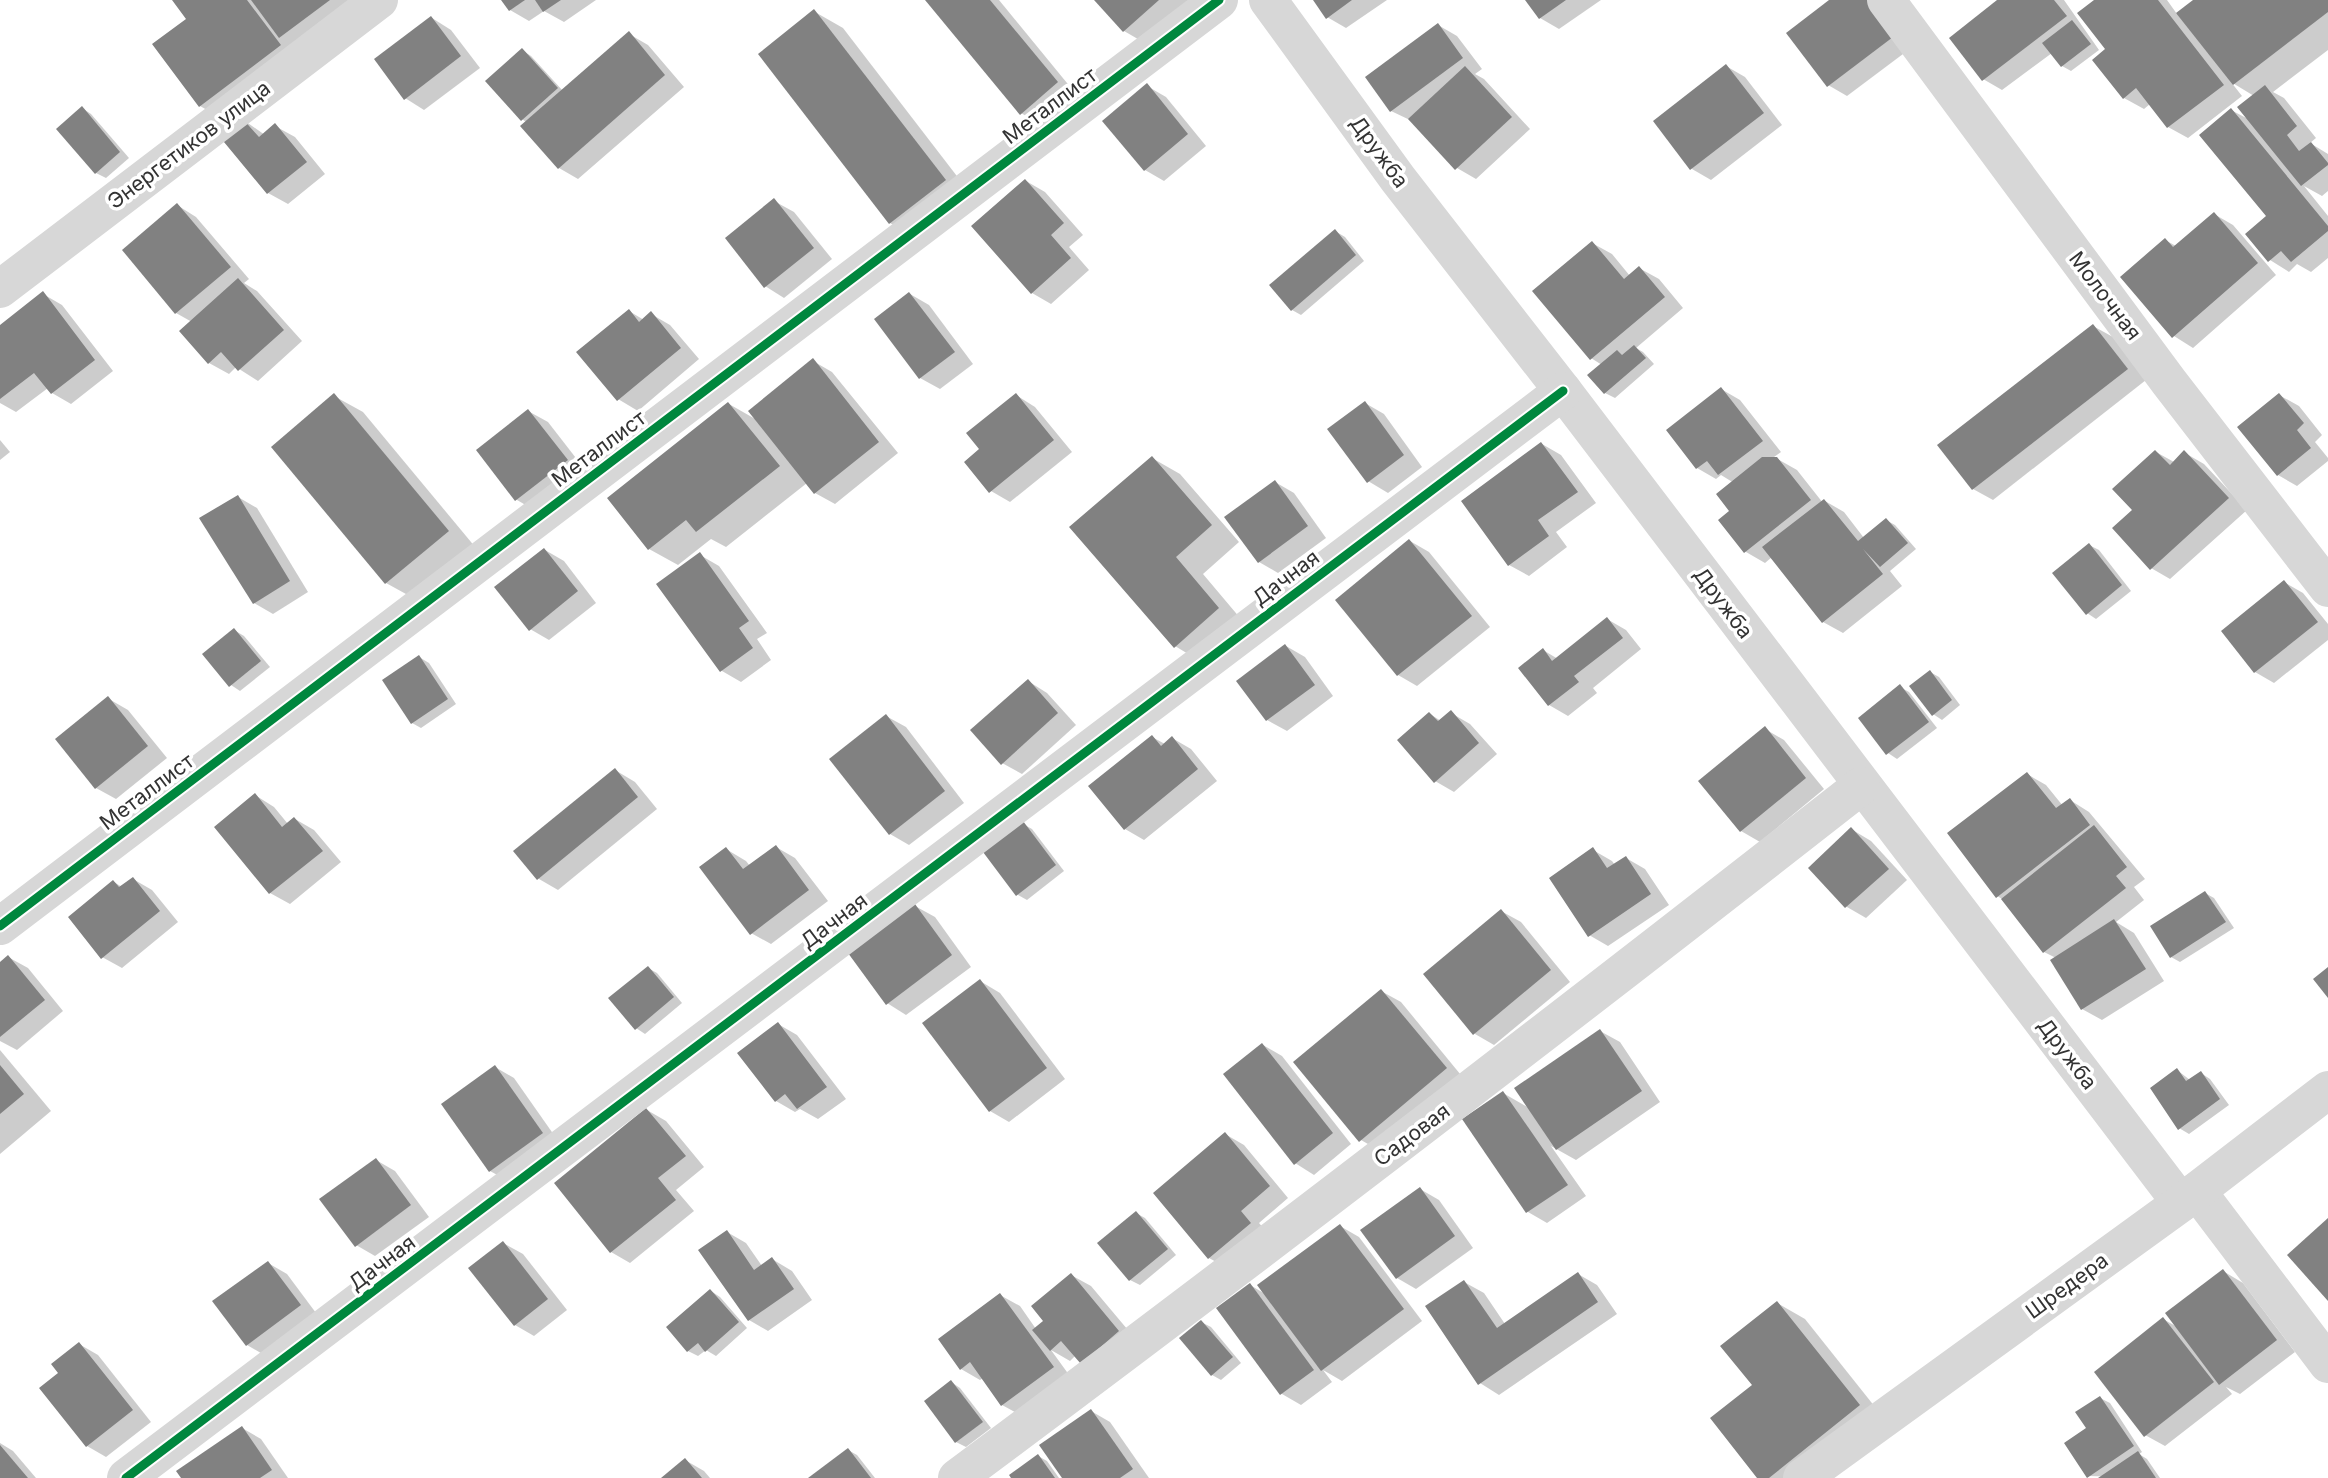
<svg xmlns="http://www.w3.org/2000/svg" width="2328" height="1478" font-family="Inter,sans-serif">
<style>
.shadow{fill:#0003}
.building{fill:#818181}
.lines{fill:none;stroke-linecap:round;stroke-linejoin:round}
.street{stroke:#d7d7d7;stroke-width:38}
.cycleway-casing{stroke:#fff;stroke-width:13}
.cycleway{stroke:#00873e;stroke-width:9}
.labels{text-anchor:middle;stroke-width:7;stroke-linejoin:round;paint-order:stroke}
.street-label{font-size:21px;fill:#333;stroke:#fff}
</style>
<rect width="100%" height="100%" fill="#fff"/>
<!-- shadow -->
<g class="shadow">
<polygon points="174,0 364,0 228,122 200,106 189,19"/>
<polygon points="503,0 596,0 564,22 544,11 529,21 510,10"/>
<polygon points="927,0 999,0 1076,94 1040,124 1021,113"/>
<polygon points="1096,0 1190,0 1143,42 1124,31"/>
<polygon points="1315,0 1387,0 1346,28 1327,17"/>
<polygon points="1527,0 1601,0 1559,29 1540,18"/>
<polygon points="1832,0 1915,45 1847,96 1828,85"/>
<polygon points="2000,0 2064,0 2099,50 2071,71 2062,66 2052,53 2002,90 1983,79"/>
<polygon points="2097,0 2167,0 2177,14 2196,0 2328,0 2328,50 2273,92 2284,98 2316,138 2310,143 2328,154 2328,191 2322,196 2304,186 2328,216 2328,258 2311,272 2297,264 2289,272 2270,260 2269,217 2231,110 2250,120 2254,96 2231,82 2242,96 2188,138 2168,127 2150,104 2144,109 2124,98 2095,60 2107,50"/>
<polygon points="815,12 843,28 973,197 919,239 890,223 760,54"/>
<polygon points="432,18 451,30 480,68 424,110 405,98"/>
<polygon points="1438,25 1457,36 1482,69 1475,74 1484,79 1530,129 1476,179 1457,168 1412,121 1391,111 1367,78"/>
<polygon points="629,34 648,45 684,87 578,179 559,168 526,122 522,119 522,50 531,56 563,91"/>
<polygon points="1726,66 1745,77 1782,125 1711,180 1692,169"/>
<polygon points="1147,86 1166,97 1206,146 1164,181 1145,170"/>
<polygon points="82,108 91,114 129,158 106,178 96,173"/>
<polygon points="242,119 265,135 275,126 295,137 325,174 288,204 268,193 222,136"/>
<polygon points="1026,181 1045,192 1083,235 1069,247 1089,270 1051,304 1032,293"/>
<polygon points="774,201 794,212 832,259 784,298 765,286"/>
<polygon points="177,205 196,217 249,279 244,283 257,291 302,341 258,381 236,367 229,374 209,363 181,331 192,322 176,313"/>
<polygon points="2214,214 2233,225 2276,275 2193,348 2174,336 2165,240 2176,246"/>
<polygon points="1335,231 1345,237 1364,261 1301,315 1292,310"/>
<polygon points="1592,243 1612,254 1630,276 1639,268 1659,279 1683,308 1636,348 1643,352 1654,364 1615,398 1605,393 1590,376 1602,365 1591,358"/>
<polygon points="43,294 62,305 113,371 71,404 52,393 48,388 16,412 0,403 0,327"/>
<polygon points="910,294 929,305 973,364 940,389 920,378"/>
<polygon points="629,311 644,320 651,314 670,325 699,359 638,411 618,399"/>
<polygon points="2093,326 2113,337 2146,380 1993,500 1973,489 1939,445"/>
<polygon points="813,361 832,372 898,453 835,504 815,493 807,483 726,547 711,539 678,565 649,549 729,404 757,420"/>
<polygon points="1721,389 1740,400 1781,452 1774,457 1797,470 1823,503 1825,501 1844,512 1864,538 1886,520 1895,525 1916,549 1890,571 1902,586 1843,633 1823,622 1772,557 1765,563 1746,552 1720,520 1731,511 1734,483 1721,475 1716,479 1697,468"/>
<polygon points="1016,395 1035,407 1072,452 1010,502 991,491 982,449"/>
<polygon points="2279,395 2299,406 2322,435 2315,442 2328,458 2328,461 2297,486 2278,475"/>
<polygon points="334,396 363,412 476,548 415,599 386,583"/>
<polygon points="1365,403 1384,414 1422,467 1388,493 1368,481"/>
<polygon points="528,411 548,422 586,471 536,511 517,500 478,451"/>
<polygon points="0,440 10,452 0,460"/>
<polygon points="1542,444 1561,455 1596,503 1556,532 1567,547 1529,576 1509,565"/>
<polygon points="2156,452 2174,462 2185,453 2204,464 2247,510 2170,579 2151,568 2134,510"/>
<polygon points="1152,458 1180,474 1239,542 1203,574 1246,625 1203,663 1175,646"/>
<polygon points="1275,482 1294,493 1326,538 1278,573 1259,562"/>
<polygon points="238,497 257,508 308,592 273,614 254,603"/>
<polygon points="1410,541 1429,552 1490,627 1417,686 1398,675"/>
<polygon points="2089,545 2099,550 2131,591 2096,619 2087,613"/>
<polygon points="545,550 564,561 596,603 549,640 530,629"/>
<polygon points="700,555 719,566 767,633 757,639 771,660 741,682 722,671"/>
<polygon points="2284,582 2303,593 2328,624 2328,640 2274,683 2255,672"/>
<polygon points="1607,619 1626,630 1641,649 1593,688 1597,693 1568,716 1549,705 1543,650 1558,659"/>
<polygon points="234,630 244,636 270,667 240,691 231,685"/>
<polygon points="1286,646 1305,657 1333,696 1287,731 1267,720 1238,681"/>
<polygon points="419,657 429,663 456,704 421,728 412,723"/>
<polygon points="1930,672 1939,677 1960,705 1942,720 1933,714"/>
<polygon points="1028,681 1047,693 1076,725 1022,774 1002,763"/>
<polygon points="1900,687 1909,692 1937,728 1897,759 1888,753"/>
<polygon points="109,699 128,710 167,758 116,799 96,788"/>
<polygon points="1451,713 1470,724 1497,754 1454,792 1435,781 1430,714 1441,721"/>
<polygon points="886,716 906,727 964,803 909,845 890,834"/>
<polygon points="1765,729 1784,740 1824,789 1760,842 1741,831"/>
<polygon points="1152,737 1165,744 1172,738 1191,749 1217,781 1144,840 1125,829"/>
<polygon points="615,770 635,782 657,809 558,890 539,879 516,851"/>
<polygon points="2027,774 2046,785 2063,806 2070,800 2089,812 2145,879 2134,887 2144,900 2116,922 2134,933 2164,981 2102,1020 2082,1009 2056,958 2044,952 2004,900 1997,896"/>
<polygon points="255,795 274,807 288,824 295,819 314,830 341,862 290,904 270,893"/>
<polygon points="1023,824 1032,829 1064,871 1027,900 1018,895 985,853"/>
<polygon points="1851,829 1871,841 1907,880 1866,918 1847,907 1810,868"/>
<polygon points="776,847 795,858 828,901 771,944 751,933 726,849 746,861 750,866"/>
<polygon points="1593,850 1612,861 1615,865 1626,858 1645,869 1669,905 1608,946 1589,935"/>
<polygon points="133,879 152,890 178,922 122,968 102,957 114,882 122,887"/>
<polygon points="2205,893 2214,898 2234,928 2180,962 2171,957"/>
<polygon points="915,906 935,917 971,967 906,1015 887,1003"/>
<polygon points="1501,911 1521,922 1570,982 1494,1045 1475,1034"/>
<polygon points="8,957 28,968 63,1011 17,1050 0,1041 0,964"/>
<polygon points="648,968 657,973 682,1003 645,1034 636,1028"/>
<polygon points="980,981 1000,993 1065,1079 1009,1122 990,1111"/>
<polygon points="1381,991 1401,1002 1465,1080 1380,1151 1361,1140"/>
<polygon points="778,1024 797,1035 846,1099 818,1119 800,1109 795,1112 776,1101"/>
<polygon points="1600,1031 1620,1042 1660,1102 1576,1160 1551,1146 1586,1196 1547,1223 1528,1212 1465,1119 1503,1093 1529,1108"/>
<polygon points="1263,1045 1282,1056 1351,1144 1314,1175 1295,1163"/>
<polygon points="0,1050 51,1111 0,1154"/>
<polygon points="495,1067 514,1078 561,1145 510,1182 490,1171 444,1104"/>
<polygon points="2177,1070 2190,1080 2201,1073 2210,1079 2229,1105 2189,1134 2179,1128"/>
<polygon points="647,1110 666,1121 704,1167 676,1190 694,1211 630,1263 611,1252"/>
<polygon points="1225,1134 1244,1145 1288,1198 1259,1223 1269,1235 1229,1269 1209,1258"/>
<polygon points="376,1160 395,1171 429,1217 375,1256 356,1245"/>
<polygon points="1420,1189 1439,1200 1473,1248 1416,1289 1397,1278"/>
<polygon points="1136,1213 1145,1218 1176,1255 1140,1285 1130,1280"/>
<polygon points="1340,1226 1359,1237 1422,1321 1342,1381 1323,1370 1332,1382 1301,1405 1282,1394 1219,1308 1250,1285 1267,1295"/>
<polygon points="727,1232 746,1243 762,1266 772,1259 792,1271 812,1300 768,1331 749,1320"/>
<polygon points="503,1243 523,1254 567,1310 534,1336 515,1325"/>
<polygon points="268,1263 287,1274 319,1317 266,1356 247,1345"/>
<polygon points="2223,1271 2243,1283 2295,1352 2240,1394 2226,1387 2232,1394 2165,1446 2145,1435 2163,1319 2179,1328"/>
<polygon points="1578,1274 1597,1285 1617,1314 1499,1395 1480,1383 1464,1282 1484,1293 1505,1324"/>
<polygon points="1071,1275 1091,1286 1138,1342 1076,1355 1070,1361 1051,1350 1072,1379 1022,1416 1002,1405 983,1378 980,1380 961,1369 1000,1295 1020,1306 1036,1329 1046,1322"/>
<polygon points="711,1291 720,1297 747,1328 716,1356 706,1350 698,1356 688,1351 668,1328"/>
<polygon points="1777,1303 1805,1319 1887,1422 1817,1478 1759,1478 1754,1385"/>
<polygon points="1201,1322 1211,1327 1241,1363 1221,1380 1212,1375"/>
<polygon points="79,1344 98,1355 151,1422 106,1457 87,1446 60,1373"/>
<polygon points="951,1382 960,1388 991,1428 966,1447 956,1442"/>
<polygon points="2100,1398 2110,1403 2142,1452 2139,1454 2147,1459 2160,1478 2088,1476 2088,1429"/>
<polygon points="1091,1411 1110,1422 1149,1478 1065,1478"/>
<polygon points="242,1428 261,1439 288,1478 183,1478"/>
<polygon points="0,1443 13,1451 36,1478 0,1478"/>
<polygon points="848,1450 857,1455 875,1478 811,1478"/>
<polygon points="1038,1456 1047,1461 1059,1478 1013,1478"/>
<polygon points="685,1460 704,1471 710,1478 664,1478"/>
</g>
<!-- building -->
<g class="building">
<polygon points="172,0 247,0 281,45 199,107 152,44 186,19"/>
<polygon points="251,0 330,0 279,38"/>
<polygon points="501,0 525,0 509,11"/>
<polygon points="535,0 561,0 543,12"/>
<polygon points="925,0 990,0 1058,82 1020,115"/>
<polygon points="1094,0 1159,0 1123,32"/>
<polygon points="1313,0 1352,0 1326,19"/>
<polygon points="1525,0 1566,0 1539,19"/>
<polygon points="1829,0 1872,0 1897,34 1827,87 1786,33"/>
<polygon points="1997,0 2054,0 2067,16 1982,81 1949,38"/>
<polygon points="2094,0 2158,0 2224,85 2167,128 2136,88 2123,99 2092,60 2105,49 2077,13"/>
<polygon points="2193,0 2328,0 2328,12 2233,85 2176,13"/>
<polygon points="814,9 946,180 889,224 758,54"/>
<polygon points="431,16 461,56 404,100 374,59"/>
<polygon points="2072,20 2091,44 2061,67 2042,43"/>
<polygon points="1438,23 1463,58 1390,112 1365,77"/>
<polygon points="629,31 665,75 558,169 520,126"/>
<polygon points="522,48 558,88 521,121 485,81"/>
<polygon points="1726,64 1764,113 1690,170 1653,121"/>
<polygon points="1465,66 1512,117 1455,170 1408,119"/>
<polygon points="1147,83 1188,134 1144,171 1102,121"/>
<polygon points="2265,85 2297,126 2287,135 2299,151 2311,142 2328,163 2328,165 2301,186 2237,107"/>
<polygon points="82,106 120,152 95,174 56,129"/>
<polygon points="2231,108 2328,226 2328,231 2291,262 2281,251 2268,262 2245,234 2266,216 2199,135"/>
<polygon points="241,117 259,137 275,123 307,162 267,194 219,136"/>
<polygon points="1025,179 1064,223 1051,235 1071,258 1031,294 971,226"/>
<polygon points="774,198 814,248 764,288 725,238"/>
<polygon points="177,203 231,267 175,314 122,250"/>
<polygon points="2214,212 2258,263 2172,338 2120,277 2165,238 2173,247"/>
<polygon points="1335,229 1356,255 1291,311 1269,285"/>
<polygon points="1592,241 1624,279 1639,266 1665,297 1590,360 1532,291"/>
<polygon points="238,278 284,330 238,371 221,352 208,364 179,331"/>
<polygon points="43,291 95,360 51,394 34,373 0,399 0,325"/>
<polygon points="909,292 955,352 919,379 874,319"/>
<polygon points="629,309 639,322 651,311 681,348 617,401 576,352"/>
<polygon points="2093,324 2128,369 1972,490 1937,445"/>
<polygon points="1634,345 1646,358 1604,394 1587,375 1617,350 1622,355"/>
<polygon points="813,358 879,442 814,494 748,411"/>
<polygon points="1721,387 1763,441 1718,475 1707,461 1696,469 1666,430"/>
<polygon points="334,393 449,531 385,584 271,447"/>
<polygon points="1016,393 1054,440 989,493 964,462 979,449 966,433"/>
<polygon points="2279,393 2304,423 2297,430 2311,448 2277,476 2237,427"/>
<polygon points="1365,401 1404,455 1367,483 1327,429"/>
<polygon points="728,402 780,466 696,532 686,520 648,550 607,498"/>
<polygon points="528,409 568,460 515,501 476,450"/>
<polygon points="1541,442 1578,492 1538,520 1549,536 1508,566 1461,501"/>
<polygon points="2155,450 2170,465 2184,450 2229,498 2150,570 2112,528 2132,510 2112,489"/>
<polygon points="1152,456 1212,525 1176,557 1219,608 1174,648 1069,527"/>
<polygon points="1762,457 1777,457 1811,500 1744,553 1718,520 1729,511 1716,494"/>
<polygon points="1275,480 1308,526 1258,563 1224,517"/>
<polygon points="238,495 290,581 253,604 199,518"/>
<polygon points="1824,499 1858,541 1886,518 1908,543 1880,567 1863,549 1883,574 1822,623 1762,547"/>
<polygon points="1409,539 1472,616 1397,676 1335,600"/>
<polygon points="2089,543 2122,585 2086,615 2052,573"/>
<polygon points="544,548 578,591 529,631 494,587"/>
<polygon points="700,552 749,621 739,628 753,648 720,672 656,584"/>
<polygon points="2284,580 2318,622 2254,673 2221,631"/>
<polygon points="1607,617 1623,638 1574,676 1579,682 1548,706 1518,668 1543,648 1552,661"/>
<polygon points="234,628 261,661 229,687 202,654"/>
<polygon points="1285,644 1315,685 1266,721 1236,681"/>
<polygon points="419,655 448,699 411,724 382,680"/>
<polygon points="1930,670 1952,700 1932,716 1909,686"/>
<polygon points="1028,679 1058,713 1001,765 970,730"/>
<polygon points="1900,684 1929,722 1886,755 1858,718"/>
<polygon points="108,696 148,746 95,789 55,739"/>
<polygon points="1451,710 1479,743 1434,783 1397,740 1429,712 1438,721"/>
<polygon points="886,714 945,791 889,835 829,759"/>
<polygon points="1765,726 1806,778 1740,832 1698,781"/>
<polygon points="1152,735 1161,746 1172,736 1198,769 1124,830 1088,786"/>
<polygon points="615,768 638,797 537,880 513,851"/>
<polygon points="2027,772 2056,808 2070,798 2090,825 1996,898 1947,833"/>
<polygon points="255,793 282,827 294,817 323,851 269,894 214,827"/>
<polygon points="1023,821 1056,865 1016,896 983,852"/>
<polygon points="2094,825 2127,867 2116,876 2126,888 2043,953 2001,899"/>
<polygon points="1851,827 1889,869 1845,908 1808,868"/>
<polygon points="776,845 809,890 750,935 699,867 726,847 743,869"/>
<polygon points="1593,847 1607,868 1626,856 1651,894 1588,937 1549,878"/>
<polygon points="133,877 160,911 101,959 68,917 113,880 119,887"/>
<polygon points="2205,891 2226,922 2170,958 2150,926"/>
<polygon points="915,904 952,955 886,1005 848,953"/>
<polygon points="1501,909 1551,970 1473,1035 1423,974"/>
<polygon points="2114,919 2146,969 2081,1010 2050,960"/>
<polygon points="8,955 45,1000 0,1037 0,962"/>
<polygon points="648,966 674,997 635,1030 608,998"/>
<polygon points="2328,967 2328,998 2313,979"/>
<polygon points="980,979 1047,1068 989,1112 922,1023"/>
<polygon points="1381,989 1447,1068 1359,1142 1293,1062"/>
<polygon points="778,1022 827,1087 797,1109 785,1094 775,1102 737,1053"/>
<polygon points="1600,1029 1642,1091 1556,1150 1514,1088"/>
<polygon points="1262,1043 1333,1133 1294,1165 1223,1074"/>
<polygon points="0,1065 24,1094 0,1114"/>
<polygon points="495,1065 543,1133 489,1172 441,1104"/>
<polygon points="2177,1068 2186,1081 2201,1071 2220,1099 2178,1130 2150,1088"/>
<polygon points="1503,1091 1568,1185 1526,1213 1462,1119"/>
<polygon points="646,1108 686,1156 658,1178 676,1200 610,1253 554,1183"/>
<polygon points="1225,1132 1270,1186 1241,1211 1251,1223 1208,1259 1153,1193"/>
<polygon points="376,1158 411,1205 355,1247 319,1199"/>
<polygon points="1420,1187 1455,1236 1396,1279 1360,1230"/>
<polygon points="1136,1211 1168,1249 1129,1281 1097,1243"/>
<polygon points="2328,1218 2328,1301 2287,1255"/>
<polygon points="1340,1224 1404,1309 1321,1371 1257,1285"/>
<polygon points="727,1230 754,1270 772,1257 794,1289 748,1321 698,1250"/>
<polygon points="503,1241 548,1299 514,1326 468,1268"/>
<polygon points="268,1261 301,1305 246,1346 212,1301"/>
<polygon points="2223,1269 2277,1340 2219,1385 2165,1313"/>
<polygon points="1578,1272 1598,1302 1478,1385 1425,1306 1464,1280 1497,1328"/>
<polygon points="1071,1273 1119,1331 1081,1364 1061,1341 1050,1351 1032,1330 1043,1321 1031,1306"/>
<polygon points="1250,1283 1314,1370 1280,1395 1216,1308"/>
<polygon points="710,1289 739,1322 705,1352 698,1343 687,1352 666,1327"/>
<polygon points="1000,1293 1054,1367 1001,1406 970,1362 960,1370 938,1339"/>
<polygon points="1777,1301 1860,1405 1769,1478 1757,1478 1710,1418 1752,1385 1720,1346"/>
<polygon points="2163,1317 2214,1382 2144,1437 2094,1372"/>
<polygon points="1201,1320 1233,1357 1211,1376 1179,1338"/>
<polygon points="79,1342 133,1410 86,1447 39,1388 58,1373 51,1364"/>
<polygon points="951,1380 983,1422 955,1443 924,1401"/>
<polygon points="2100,1396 2134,1446 2087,1478 2064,1443 2086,1428 2075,1412"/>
<polygon points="1091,1409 1133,1469 1120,1478 1062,1478 1039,1445"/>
<polygon points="242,1426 272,1470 260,1478 181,1478 176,1471"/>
<polygon points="0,1445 28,1478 0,1478"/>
<polygon points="848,1448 871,1478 808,1478"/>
<polygon points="2138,1451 2156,1478 2098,1478"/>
<polygon points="1038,1454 1055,1478 1011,1478 1009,1475"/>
<polygon points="685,1458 702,1478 661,1478"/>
</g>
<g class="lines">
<!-- street -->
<g class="street">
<polyline points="1268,0 1398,179 1563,391 2181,1203"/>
<polyline points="1886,0 2169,382 2328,588"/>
<polyline points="0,289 379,0"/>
<polyline points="0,926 1219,0"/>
<polyline points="2197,1191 2328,1364"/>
<polyline points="126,1478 1563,391"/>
<path d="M957 1478C1262 1251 1562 1020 1861 786"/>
<polyline points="1802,1478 2181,1203 2328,1090"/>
</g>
<defs>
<g id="cycleway">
<polyline points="0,926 1219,0"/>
<polyline points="126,1478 1563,391"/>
</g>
</defs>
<!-- cycleway casing -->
<use href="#cycleway" class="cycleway-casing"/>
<!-- cycleway -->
<use href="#cycleway" class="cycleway"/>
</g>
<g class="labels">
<!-- street labels -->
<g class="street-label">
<text transform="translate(1050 106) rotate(-37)" y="7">Металлист</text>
<text transform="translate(189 145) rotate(-37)" y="7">Энергетиков улица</text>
<text transform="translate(1379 152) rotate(54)" y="7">Дружба</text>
<text transform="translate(2105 296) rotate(53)" y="7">Молочная</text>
<text transform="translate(599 449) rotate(-37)" y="7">Металлист</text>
<text transform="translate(1286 578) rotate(-37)" y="7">Дачная</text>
<text transform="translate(1723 603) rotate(53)" y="7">Дружба</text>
<text transform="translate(147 792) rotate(-37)" y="7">Металлист</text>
<text transform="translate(834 921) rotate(-37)" y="7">Дачная</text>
<text transform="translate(2067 1054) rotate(53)" y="7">Дружба</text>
<text transform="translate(1412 1135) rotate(-37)" y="7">Садовая</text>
<text transform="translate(382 1263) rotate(-37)" y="7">Дачная</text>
<text transform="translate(2067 1286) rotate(-36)" y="7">Шредера</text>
</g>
</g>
</svg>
